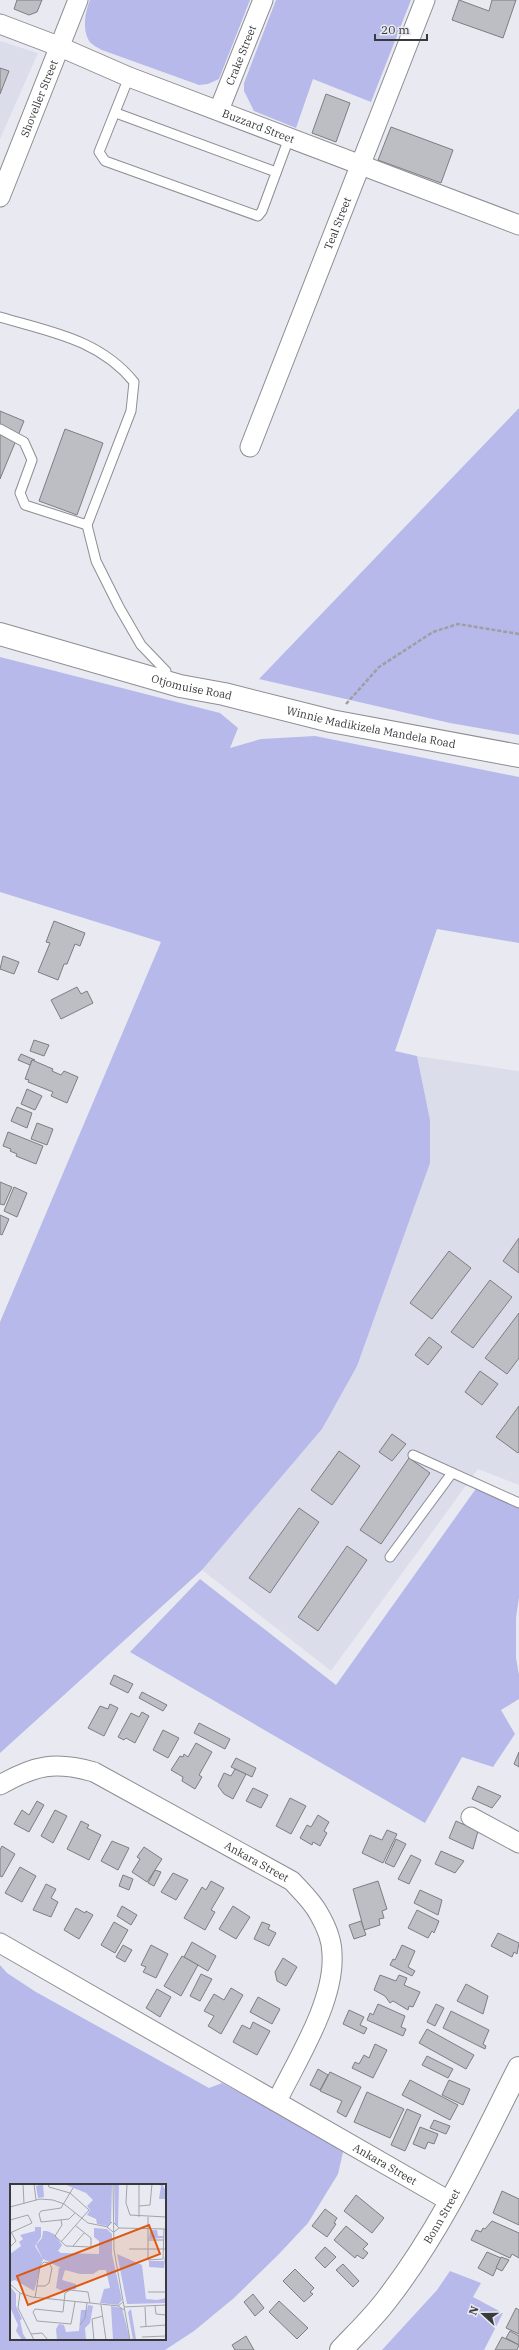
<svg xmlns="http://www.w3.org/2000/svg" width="519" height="2350" font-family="'IBM Plex Serif',serif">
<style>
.built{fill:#dcddeb}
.green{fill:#b6b9ea;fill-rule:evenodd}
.building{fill:#bdbec4;stroke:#7d7d83}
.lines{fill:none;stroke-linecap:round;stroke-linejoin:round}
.lane-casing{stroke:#8d8d94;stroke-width:11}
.street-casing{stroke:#8d8d94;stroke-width:21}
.secondary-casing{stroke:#8d8d94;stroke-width:24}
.path{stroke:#9e9fa3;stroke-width:2.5;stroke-dasharray:4 2;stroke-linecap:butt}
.lane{stroke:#fff;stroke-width:9}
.street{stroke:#fff;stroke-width:19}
.secondary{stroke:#fff;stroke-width:22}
.labels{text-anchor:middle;stroke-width:4;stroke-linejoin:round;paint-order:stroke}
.street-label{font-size:11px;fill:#393a3c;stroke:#e9eaf1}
.inset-road{fill:none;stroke:#a3a4a9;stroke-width:1}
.view{fill:#df570e;fill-opacity:0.15;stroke:#df570e;stroke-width:2}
.inset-edge{fill:none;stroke:#393a3c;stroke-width:2}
</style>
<rect width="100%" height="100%" fill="#e9eaf1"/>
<!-- built -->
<g class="built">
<polygon points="0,41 38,53 0,139"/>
<polygon points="417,1056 519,1071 519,1485 478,1469 331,1671 202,1570 322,1429 430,1120"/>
</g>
<!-- green -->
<g class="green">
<path d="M90 0H250L219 79 208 84 199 85 102 50C98 48 92 45 89 41 82 29 85 12 90 0Z"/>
<polygon points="276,0 411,0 371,102 313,79 296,128 254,111 244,91 244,83"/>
<polygon points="519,408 519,735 450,723 259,679"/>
<polygon points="0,657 220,713 238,728 230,748 261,739 315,736 519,777 519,943 437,929 395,1051 417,1056 430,1120 430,1163 357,1366 322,1429 202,1570 0,1753 0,1322 161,942 0,892"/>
<polygon points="480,1483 519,1499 519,1597 516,1618 516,1658 519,1675 519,1699 501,1710 515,1734 493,1767 462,1757 425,1823 130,1652 200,1579 336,1685"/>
<path d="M0 1965 7 1973 36 1992 209 2088 222 2083 344 2148 338 2174 308 2223 279 2254 234 2298 194 2331 165 2350H0ZM11 2185H165V2339H11Z"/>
<polygon points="450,2271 481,2283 473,2297 503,2313 484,2350 382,2350 437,2290"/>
</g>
<!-- building -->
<g class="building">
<polygon points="17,0 42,0 37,12 29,15 14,9"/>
<polygon points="459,0 489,11 492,0 516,0 503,38 452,20"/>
<polygon points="0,68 9,71 0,94"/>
<polygon points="326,94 350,103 336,142 312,133"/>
<polygon points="391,127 453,150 441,183 378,160"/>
<polygon points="0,411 24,421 0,479"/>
<polygon points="65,429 103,443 77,515 39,501"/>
<polygon points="54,921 85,933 80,946 75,944 67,964 64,964 58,980 38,972 50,943 46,942"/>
<polygon points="3,956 19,962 14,974 0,969"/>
<polygon points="77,987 81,994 87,991 93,1003 61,1019 51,1000"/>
<polygon points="34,1040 49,1045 44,1056 30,1051"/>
<polygon points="21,1054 35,1060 32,1060 30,1065 18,1060"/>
<polygon points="32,1060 53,1069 52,1071 61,1075 64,1071 78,1077 67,1103 51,1096 53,1092 28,1082 29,1080 25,1079"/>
<polygon points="27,1089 42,1096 35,1110 21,1104"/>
<polygon points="17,1107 32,1113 27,1128 11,1121"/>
<polygon points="37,1123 53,1129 47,1145 31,1139"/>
<polygon points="8,1132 43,1146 36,1164 16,1156 17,1154 10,1151 11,1149 3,1146"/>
<polygon points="0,1182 12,1187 4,1205 0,1204"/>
<polygon points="14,1187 27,1193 17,1217 4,1211"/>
<polygon points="0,1215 9,1219 2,1235 0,1234"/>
<polygon points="519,1238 519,1273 503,1261"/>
<polygon points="449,1251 471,1268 432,1319 410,1303"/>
<polygon points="490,1280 512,1297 473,1348 451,1332"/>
<polygon points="519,1313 519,1358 507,1374 485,1358"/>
<polygon points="429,1337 442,1347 428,1365 415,1355"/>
<polygon points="480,1371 498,1384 482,1405 465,1392"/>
<polygon points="519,1406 519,1451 518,1453 496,1437"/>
<polygon points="392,1434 406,1444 392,1461 379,1452"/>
<polygon points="339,1451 360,1466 332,1505 311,1490"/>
<polygon points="409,1458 430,1473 381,1544 360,1530"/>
<polygon points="299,1508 319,1522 270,1593 249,1578"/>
<polygon points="347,1546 367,1560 318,1631 298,1617"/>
<polygon points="114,1675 133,1684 128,1693 110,1684"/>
<polygon points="142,1692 167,1705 163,1711 139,1698"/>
<polygon points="110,1704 118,1708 104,1736 88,1728 100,1706 108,1709"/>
<polygon points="142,1712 149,1716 135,1743 126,1738 124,1740 118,1737 131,1713 139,1717"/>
<polygon points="199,1723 230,1739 225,1749 194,1733"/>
<polygon points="163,1730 179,1738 168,1758 153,1750"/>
<polygon points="196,1743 212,1752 199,1775 202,1777 195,1789 182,1781 183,1777 171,1770 180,1756 183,1757 184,1754 188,1757"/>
<polygon points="519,1752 519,1767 514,1764"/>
<polygon points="236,1758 256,1768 252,1777 231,1767"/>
<polygon points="235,1769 246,1774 233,1799 224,1794 218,1786 224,1773 231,1776"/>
<polygon points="478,1786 501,1796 492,1808 472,1799"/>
<polygon points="253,1788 268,1795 261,1808 246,1801"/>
<polygon points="290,1798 306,1806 291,1834 276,1826"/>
<polygon points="37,1801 44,1805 29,1832 14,1824 22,1810 29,1815"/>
<polygon points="55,1810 67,1816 53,1843 41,1836"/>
<polygon points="318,1815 329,1822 324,1831 327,1833 320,1846 313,1842 312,1845 300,1838 307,1825 311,1827"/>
<polygon points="81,1821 89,1825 87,1828 101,1835 89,1860 67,1849"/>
<polygon points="456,1821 478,1831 473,1849 449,1838"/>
<polygon points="387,1830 397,1834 383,1863 362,1853 370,1835 382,1840"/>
<polygon points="396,1839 406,1844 394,1867 385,1863"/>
<polygon points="112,1841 129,1848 118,1870 101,1861"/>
<polygon points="2,1846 15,1854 2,1877 0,1876 0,1850"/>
<polygon points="144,1847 162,1859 147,1882 132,1872 140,1859 137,1857"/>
<polygon points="441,1851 464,1861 455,1873 435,1864"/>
<polygon points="411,1855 421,1860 409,1884 398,1879"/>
<polygon points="20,1867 36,1876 22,1902 5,1893"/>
<polygon points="155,1870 161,1872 154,1886 148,1883"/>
<polygon points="173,1873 188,1880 176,1900 161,1892"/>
<polygon points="123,1875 133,1879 129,1890 119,1886"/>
<polygon points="211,1881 224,1888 211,1910 215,1912 205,1930 184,1918 202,1887 206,1890"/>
<polygon points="378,1881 387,1909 382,1911 384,1918 379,1919 380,1925 364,1930 353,1889"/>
<polygon points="46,1884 56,1889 51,1898 58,1902 51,1917 33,1910"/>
<polygon points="420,1890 442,1900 438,1915 414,1903"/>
<polygon points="122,1906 137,1915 131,1925 117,1916"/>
<polygon points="233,1906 250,1917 236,1939 219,1929"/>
<polygon points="76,1908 85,1913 86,1911 93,1915 79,1939 64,1930"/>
<polygon points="417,1910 439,1921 434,1933 432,1931 428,1938 408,1928"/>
<polygon points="361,1921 366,1935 354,1939 349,1925"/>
<polygon points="114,1922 128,1930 115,1953 101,1945"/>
<polygon points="262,1922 270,1925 268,1929 276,1933 269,1946 254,1939"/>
<polygon points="498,1933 519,1943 517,1954 514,1952 512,1957 491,1946"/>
<polygon points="192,1942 216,1956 208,1971 184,1957"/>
<polygon points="123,1945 132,1950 125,1962 116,1957"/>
<polygon points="151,1945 168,1954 156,1978 143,1972 146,1967 141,1965"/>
<polygon points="402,1945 415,1951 408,1967 415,1971 412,1976 390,1965 393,1959 395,1960"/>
<polygon points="182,1956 198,1965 181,1996 164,1986"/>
<polygon points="283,1958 297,1967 286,1986 277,1981 275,1972"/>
<polygon points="201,1974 212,1979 200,2001 190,1996"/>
<polygon points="380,1975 396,1981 399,1975 407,1978 404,1985 420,1992 413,2007 409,2006 408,2010 393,2001 390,2003 385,1996 374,1990"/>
<polygon points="466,1984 488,1996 483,2014 457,2001"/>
<polygon points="231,1988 243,1995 221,2034 208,2026 214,2016 204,2011 214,1994 224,2000"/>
<polygon points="157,1989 171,1997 160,2017 146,2008"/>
<polygon points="258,1997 280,2009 272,2024 250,2012"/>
<polygon points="378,2004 405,2016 401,2027 406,2029 403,2036 367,2020 370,2013 373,2015"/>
<polygon points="436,2004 444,2008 435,2026 427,2022"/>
<polygon points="349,2010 364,2017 360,2025 367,2028 364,2034 343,2024"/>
<polygon points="451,2011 489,2030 483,2044 486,2046 485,2049 443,2028"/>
<polygon points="253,2022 270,2031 257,2055 233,2042 242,2025 250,2029"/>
<polygon points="427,2029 474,2055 466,2069 419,2043"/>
<polygon points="375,2044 387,2050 373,2078 352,2068 355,2062 359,2064 364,2055 369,2058"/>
<polygon points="427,2056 453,2069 448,2078 422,2065"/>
<polygon points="318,2069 328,2075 320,2090 310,2085"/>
<polygon points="330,2072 361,2087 346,2117 337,2112 342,2101 320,2091"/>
<polygon points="410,2080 458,2105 450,2120 402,2095"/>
<polygon points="449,2080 470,2089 463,2105 442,2095"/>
<polygon points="367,2092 404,2109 390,2138 354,2122"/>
<polygon points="407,2109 421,2115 405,2151 391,2145"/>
<polygon points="434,2120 450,2126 446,2134 430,2128"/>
<polygon points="420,2127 438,2134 434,2144 428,2142 425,2149 413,2144"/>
<polygon points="502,2191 519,2199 519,2225 493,2213"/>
<polygon points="356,2195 384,2218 372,2233 344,2211"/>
<polygon points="325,2209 337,2218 334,2223 336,2224 327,2237 312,2226"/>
<polygon points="492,2221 519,2233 519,2258 512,2254 510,2258 471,2240 476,2230 481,2232 483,2228 485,2229"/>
<polygon points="346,2226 368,2244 363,2249 368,2253 363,2259 357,2255 355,2258 334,2240"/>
<polygon points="325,2247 336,2257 325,2268 315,2258"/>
<polygon points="487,2252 501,2258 493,2276 478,2268"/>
<polygon points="501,2257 509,2260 502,2271 496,2268"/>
<polygon points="343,2264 359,2281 353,2287 336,2270"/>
<polygon points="295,2269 314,2288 310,2292 313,2294 304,2302 283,2281"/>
<polygon points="253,2294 264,2308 255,2316 244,2302"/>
<polygon points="279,2301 308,2328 297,2339 269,2312"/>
<polygon points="516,2308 519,2310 519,2334 506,2328"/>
<polygon points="510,2331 519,2336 519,2345 506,2338"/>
<polygon points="246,2336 254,2350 235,2350 232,2345"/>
<polygon points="502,2337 519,2345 517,2350 495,2350"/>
</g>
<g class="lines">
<defs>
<g id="lane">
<polyline points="129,77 99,152 105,161 258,216 262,211 289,138"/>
<polyline points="116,113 276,172"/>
<path d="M0 317C50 332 99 339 134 382L131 411 87 525 25 505 20 493 32 460 24 442 0 429"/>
<polyline points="87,525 96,561 119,607 141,645 166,671"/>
<polyline points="413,1455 519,1503"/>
<polyline points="390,1557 452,1473"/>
</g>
<g id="street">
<path id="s1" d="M0 24 58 46 129 77 519 225"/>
<path id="s2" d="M219 110 263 0"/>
<path id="s3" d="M0 197 78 0"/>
<path id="s4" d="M250 447 425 0"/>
<path id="s5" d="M0 1785C35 1765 55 1761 94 1772L292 1881C301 1891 313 1902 319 1914 326 1926 332 1940 332 1954 335 2001 297 2060 277 2101"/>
<polyline points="471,1817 519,1843"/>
<path id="s6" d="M0 1943 451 2202"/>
</g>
<g id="secondary">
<path id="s7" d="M0 634 180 686 224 694 331 721 519 756"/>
<path id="s8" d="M341 2350C357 2333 374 2317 388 2298 442 2228 479 2147 519 2068"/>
</g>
</defs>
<!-- lane casing -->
<use href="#lane" class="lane-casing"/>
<!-- street casing -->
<use href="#street" class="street-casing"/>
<!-- secondary casing -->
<use href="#secondary" class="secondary-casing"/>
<!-- path -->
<polyline class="path" points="346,704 379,667 433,632 458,624 519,634"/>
<!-- lane -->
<use href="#lane" class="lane"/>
<!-- street -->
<use href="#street" class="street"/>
<!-- secondary -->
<use href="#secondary" class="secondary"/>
</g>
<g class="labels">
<!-- street labels -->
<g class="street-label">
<text dy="4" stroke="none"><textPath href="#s2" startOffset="59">Crake Street</textPath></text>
<text dy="4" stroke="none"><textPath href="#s3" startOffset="106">Shoveller Street</textPath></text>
<text dy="4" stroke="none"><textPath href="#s1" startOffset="278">Buzzard Street</textPath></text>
<text dy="4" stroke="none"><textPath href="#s4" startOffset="240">Teal Street</textPath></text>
<text dy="4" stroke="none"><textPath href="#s7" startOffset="199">Otjomuise Road</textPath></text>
<text dy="4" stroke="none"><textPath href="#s7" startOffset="383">Winnie Madikizela Mandela Road</textPath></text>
<text dy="4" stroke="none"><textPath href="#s5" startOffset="284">Ankara Street</textPath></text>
<text dy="4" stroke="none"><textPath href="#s6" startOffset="444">Ankara Street</textPath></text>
<text dy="4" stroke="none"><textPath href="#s8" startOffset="168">Bonn Street</textPath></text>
</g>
</g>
<!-- overview -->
<g transform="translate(10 2184)">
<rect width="156" height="156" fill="#e9eaf1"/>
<path d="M33 0 34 13 28 14 26 2ZM54 0H102L101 39 98 42 87 40 86 35 77 31 80 26 77 22 83 16 76 9ZM104 0H109L108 42 105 40ZM148 0H152L156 7V15H149L151 2ZM25 43H31V53L25 62 33 75 24 107 5 96 0 98V70L11 62 9 58 13 55 10 51 25 47ZM84 44 97 45 102 50V70L112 116 108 121 90 119 94 105 100 104 96 86H89L83 90H70L55 86 52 96 66 100V105L53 107 46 104 49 84H51L33 75 26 61 32 54 33 47H37L44 50 52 61 48 67 51 69 89 70V57L84 53ZM140 46H147L148 52H153V54L139 55ZM156 66 154 84 139 83V77H154ZM107 70 132 81 136 115 147 116 156 114V119L117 120ZM0 102 6 110V122L12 135 10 136 13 150 17 156H12L6 147 8 141 0 123ZM78 121 83 122 80 139 75 144 76 156H47L46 145 49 140 54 141 56 148 69 147 71 126H77ZM101 122 112 124 120 156H103ZM121 125 126 155 136 156H123L118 128Z" fill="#b6b9ea"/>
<path class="inset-road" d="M13 0 14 20M24 0 26 16M38 0 39 3 60 9 79 26 51 58M103 0 104 66 120 156M117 0 116 19 120 31 156 33M63 4 51 24 31 27 29 30 31 38 59 35 65 29M129 22 140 21 142 0M0 23 30 15 43 16 54 20 78 39 98 43M129 33V0M138 33V76L153 75 154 45M0 36 18 31 22 39 0 49M51 36 52 41 45 52 56 62 81 63V54L66 42M102 38 97 43 103 48M104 39 109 44 104 48M109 44 156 45M138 56H154M63 62 74 49M0 63 6 57 1 48M119 65H156M0 100 10 109 22 113 109 122M138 108H156M10 109 8 124 24 156M25 114 30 82 34 78 39 79 42 84 39 99 35 102H27M65 118 61 140 27 137 23 128 25 125 53 128 55 109 60 106 78 108 80 119M113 118 108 122 114 126M91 121 96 156M145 122 146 130 156 131M114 123 156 121M135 123 136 143M70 141 75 134 77 119M130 143 156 141M21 150 32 149 38 156M132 153 156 152M84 156 82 135 93 132"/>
<path class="view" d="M139 41 150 70 18 121 7 92Z"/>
<rect width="156" height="156" class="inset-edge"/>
</g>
<!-- north arrow -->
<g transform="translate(483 2314) rotate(291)" stroke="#e9eaf1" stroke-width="3" paint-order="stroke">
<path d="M0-3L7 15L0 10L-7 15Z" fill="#393a3c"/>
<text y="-6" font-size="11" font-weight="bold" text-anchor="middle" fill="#393a3c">N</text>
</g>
<!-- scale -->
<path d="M375 34v6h52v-6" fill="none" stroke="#393a3c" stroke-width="2"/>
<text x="381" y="34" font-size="12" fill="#393a3c" stroke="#e9eaf1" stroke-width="3" paint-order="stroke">20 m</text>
</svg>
